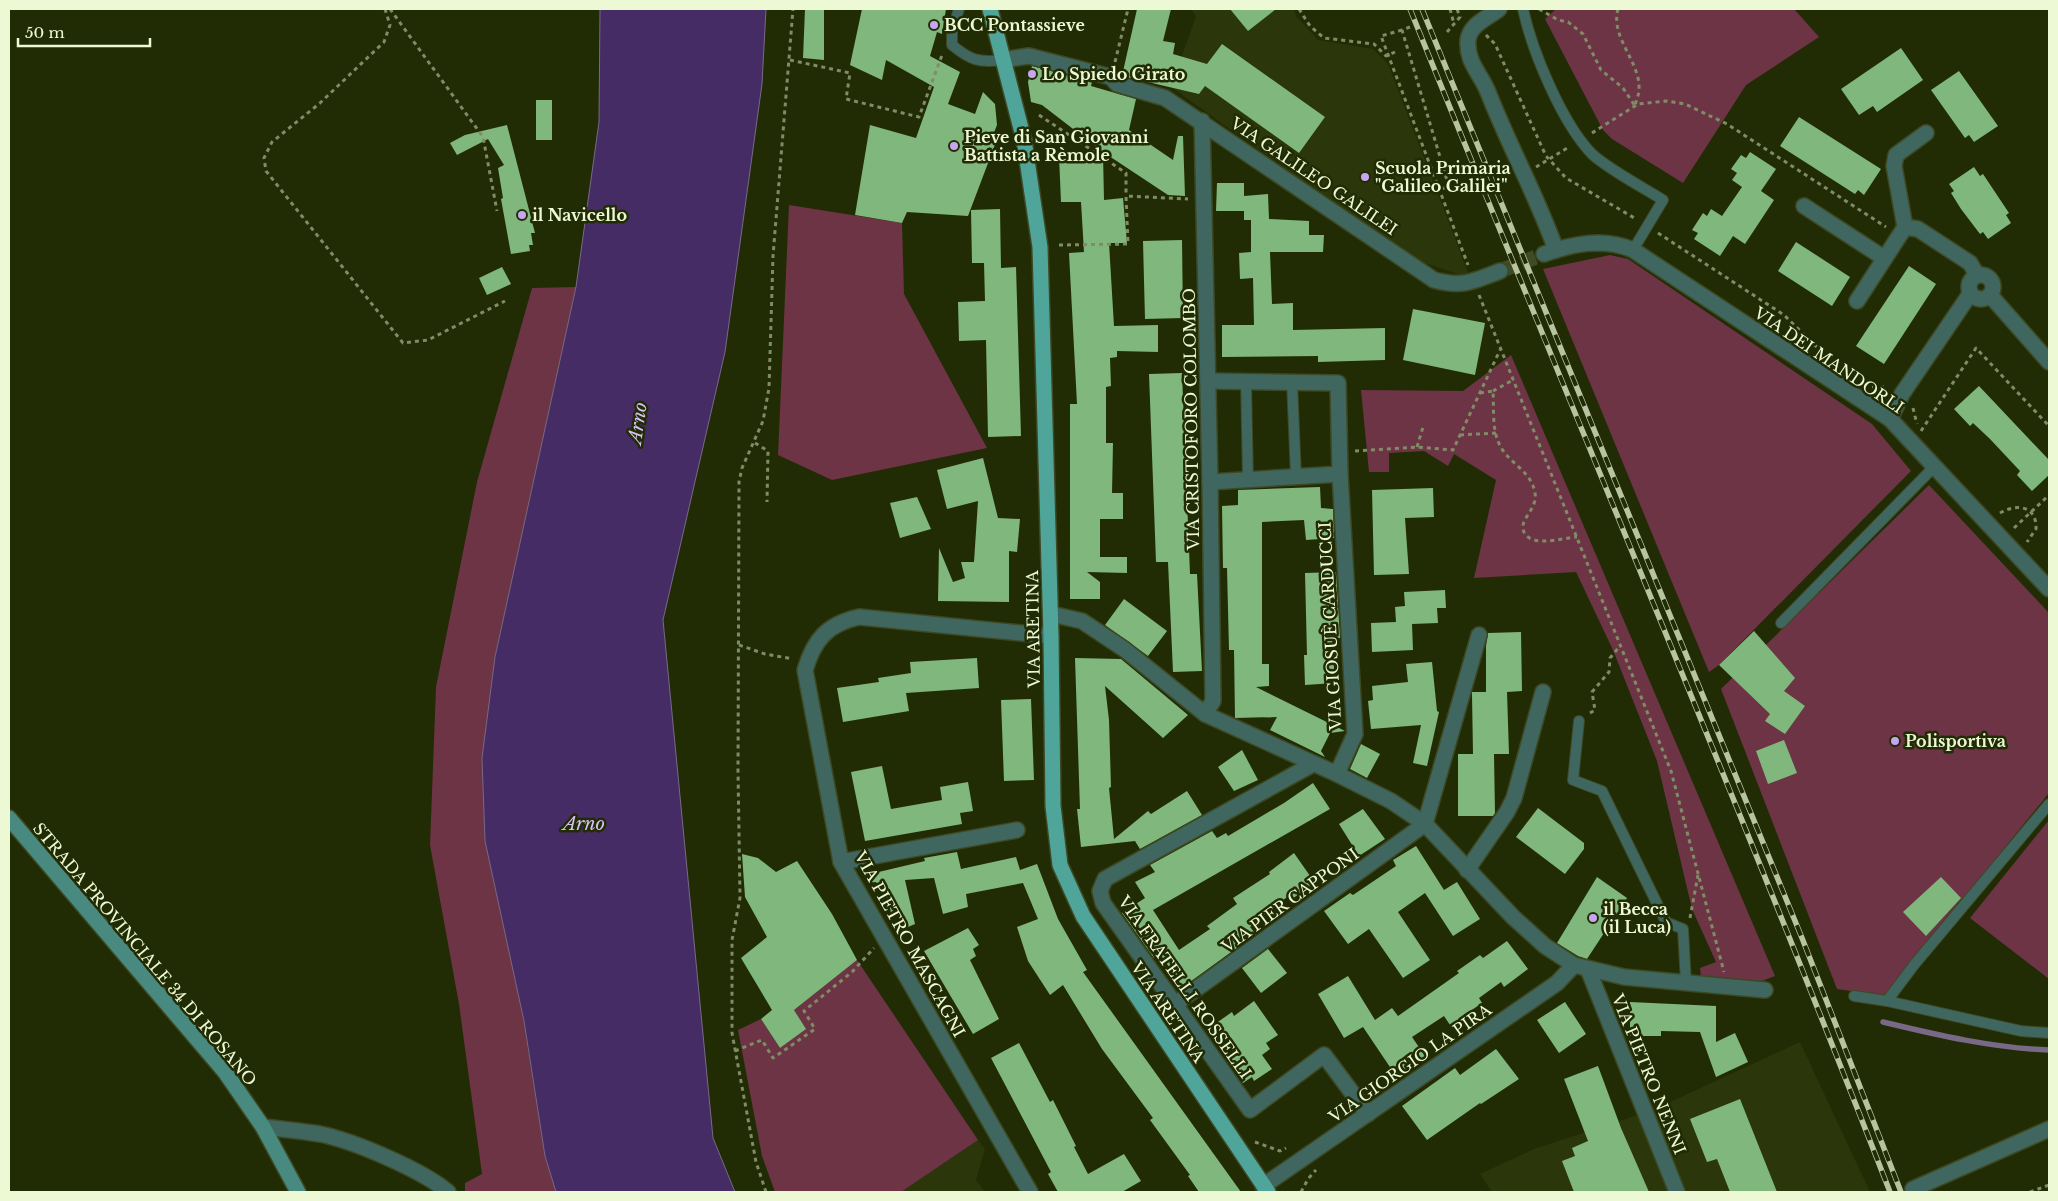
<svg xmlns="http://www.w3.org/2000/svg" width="2058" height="1201" font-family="'Libre Baskerville',serif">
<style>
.built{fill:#2b360a}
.green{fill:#6c3444}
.water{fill:#462c64;stroke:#786a86}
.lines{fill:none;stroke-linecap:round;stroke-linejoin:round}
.stream{stroke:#786a86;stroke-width:5.5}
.building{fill:#80b77d}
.street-tunnel{stroke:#3f4b24;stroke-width:15;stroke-dasharray:15 8;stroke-linecap:butt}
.lane-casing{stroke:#3d4922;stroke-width:12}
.street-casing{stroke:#3d4922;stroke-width:18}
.secondary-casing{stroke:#3d4922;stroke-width:18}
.primary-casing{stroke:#3d4922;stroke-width:18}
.path{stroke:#808c66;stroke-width:3;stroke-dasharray:4 4;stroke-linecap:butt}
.lane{stroke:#406660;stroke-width:10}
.street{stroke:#406660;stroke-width:15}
.secondary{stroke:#498a80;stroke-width:15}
.primary{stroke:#4fa599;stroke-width:15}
.rail-casing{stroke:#b8c49f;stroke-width:5.5}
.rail{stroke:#212c05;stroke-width:4;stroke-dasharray:11;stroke-linecap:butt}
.poi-dot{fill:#c6a6f0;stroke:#212c05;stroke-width:2}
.labels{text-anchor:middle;stroke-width:5;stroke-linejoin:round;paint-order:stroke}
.poi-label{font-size:16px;font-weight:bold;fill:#ecf9d4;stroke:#212c05;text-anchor:start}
.street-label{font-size:16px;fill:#ecf9d4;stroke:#212c05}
.water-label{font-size:18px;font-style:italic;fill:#d8c2f7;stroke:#212c05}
</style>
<rect width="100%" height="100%" fill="#212c05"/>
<!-- built -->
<g class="built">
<polygon points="1191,9 1294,9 1296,16 1318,40 1373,49 1388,64 1469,275 1463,276 1410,258 1171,87 1196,16"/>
<polygon points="1800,1042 1870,1192 1492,1192 1480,1174 1534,1149 1653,1110"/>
<polygon points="978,1140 985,1149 976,1180 985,1192 901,1192"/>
</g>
<!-- green -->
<g class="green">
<polygon points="1556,9 1794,9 1819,37 1746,85 1683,183 1612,139 1603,130 1545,19"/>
<polygon points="789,205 902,223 904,294 987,448 832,480 778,455"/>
<polygon points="1610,255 1628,259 1872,424 1911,471 1719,665 1709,672 1543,269"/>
<polygon points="576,287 495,657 482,758 545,1156 556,1192 465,1192 465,1183 482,1174 459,1004 430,845 436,687 477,482 532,288"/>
<polygon points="1511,355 1775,976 1762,981 1701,977 1700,968 1716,962 1692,909 1657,761 1613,650 1576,572 1474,578 1496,480 1454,454 1448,466 1424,451 1389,453 1389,472 1369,472 1361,390 1463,391"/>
<polygon points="1929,485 2049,613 2049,793 1885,996 1837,989 1721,689"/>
<polygon points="2049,820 2049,979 1970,918"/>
<polygon points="857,960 978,1140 901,1192 775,1192 762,1156 738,1030 761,1019 780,1048 805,1029 794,1010"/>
</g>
<!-- water -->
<polygon class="water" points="600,9 766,9 762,84 725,352 663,620 713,1138 735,1192 556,1192 545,1156 524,1021 485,841 482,758 495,657 576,287 599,122"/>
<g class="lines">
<!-- stream -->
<path class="stream" d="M1883 1022C1937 1035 1993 1048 2049 1050"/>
</g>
<!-- building -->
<g class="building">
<polygon points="805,9 824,9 824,60 803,58"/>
<polygon points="862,9 946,9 942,34 937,32 930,56 960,72 948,104 975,114 983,92 995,104 997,125 991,140 996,142 968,216 907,212 902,223 855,215 870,125 916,138 934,87 886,60 882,80 850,65"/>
<polygon points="1137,9 1171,9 1163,41 1175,43 1173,54 1207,64 1222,44 1325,117 1299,153 1205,86 1199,94 1122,76"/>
<polygon points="1230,9 1276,9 1248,31"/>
<polygon points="1901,48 1923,80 1877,112 1873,106 1859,115 1841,89"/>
<polygon points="1032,66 1092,82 1091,86 1136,99 1129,130 1173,160 1178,136 1183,136 1185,196 1168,195 1103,152 1042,105 1031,102 1028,82"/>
<polygon points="1959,71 1998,126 1974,142 1969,135 1965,138 1931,90"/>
<rect x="536" y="100" width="16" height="40"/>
<polygon points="1799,117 1881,169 1864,195 1858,190 1855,194 1780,146"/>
<polygon points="507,125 535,233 531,233 533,245 529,245 530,251 511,254 501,199 503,198 498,168 504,165 488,139 457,155 450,143 465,135"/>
<polygon points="1750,152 1776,169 1761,191 1774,200 1745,244 1733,236 1720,256 1694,239 1698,233 1692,230 1703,213 1707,216 1711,209 1722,216 1742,187 1732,180 1737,173 1731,169 1741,155 1746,158"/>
<polygon points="1103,154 1104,200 1123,198 1127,243 1109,243 1114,326 1158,325 1158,352 1117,351 1117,357 1110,358 1111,386 1106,387 1106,443 1113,443 1112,493 1123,493 1123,519 1100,519 1100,557 1127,557 1127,573 1087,572 1100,582 1100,599 1070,599 1070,404 1077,404 1069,253 1084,252 1081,202 1061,202 1059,156"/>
<polygon points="1974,167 1980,176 1983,174 2009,213 2006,215 2011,223 1988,239 1983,232 1980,234 1961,209 1951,193 1954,191 1949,184"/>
<polygon points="1217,183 1244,183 1244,196 1268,194 1269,219 1309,221 1309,235 1324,235 1323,252 1270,252 1272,304 1293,303 1293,330 1385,328 1385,360 1318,362 1318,356 1222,357 1222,325 1254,325 1253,278 1240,279 1239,253 1251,252 1251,220 1244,220 1244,211 1216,211"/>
<polygon points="1000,209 1001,268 1016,267 1021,436 988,437 986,340 959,341 958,302 985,301 984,263 972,263 971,210"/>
<polygon points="1182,240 1183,318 1145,319 1143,241"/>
<polygon points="1796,242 1850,277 1832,306 1778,271"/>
<polygon points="1909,266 1936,284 1884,364 1856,346"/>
<polygon points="502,267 511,284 487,295 479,278"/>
<polygon points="1413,309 1485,323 1475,375 1403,360"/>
<polygon points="1182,373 1190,574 1197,574 1202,671 1173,672 1168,562 1156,562 1149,374"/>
<polygon points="1979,386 2049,460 2049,475 2032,491 2017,475 2020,471 1990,439 1973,423 1970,426 1954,409"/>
<polygon points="983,458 998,518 1020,519 1017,552 1009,551 1009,602 938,601 939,548 953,582 965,578 961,562 974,562 978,501 947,509 937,470"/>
<polygon points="1320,487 1321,508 1333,509 1334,538 1306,540 1304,520 1262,522 1262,664 1269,664 1269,686 1256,687 1345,731 1330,733 1321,751 1325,757 1270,730 1277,717 1235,718 1234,650 1229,650 1227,568 1223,568 1222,506 1238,505 1238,490"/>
<polygon points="1433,488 1434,517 1405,518 1409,574 1374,575 1372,490"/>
<polygon points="917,497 931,529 900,538 890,503"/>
<polygon points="1336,572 1340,638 1332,638 1335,683 1305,685 1304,655 1307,655 1305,573"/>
<polygon points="1445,590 1446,608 1437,608 1438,623 1412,624 1413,650 1372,652 1371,623 1396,622 1395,607 1405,606 1404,592"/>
<polygon points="1124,599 1167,631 1148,656 1105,625"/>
<polygon points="1754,631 1795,678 1784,691 1805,706 1785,734 1765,721 1770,714 1719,665"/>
<polygon points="1521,632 1522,691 1507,692 1509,754 1494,754 1495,813 1493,816 1458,816 1458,754 1473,754 1472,695 1472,692 1486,692 1486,646 1488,633"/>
<polygon points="977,658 979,688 906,693 909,711 843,722 837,688 879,682 878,678 911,673 910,662"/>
<polygon points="1075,658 1121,659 1188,715 1163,738 1105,686 1109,720 1111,787 1109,788 1114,839 1148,811 1151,814 1187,791 1202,815 1140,849 1135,841 1081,847 1077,809 1080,809"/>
<polygon points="1432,662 1437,711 1439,712 1427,766 1413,763 1421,725 1371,729 1368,701 1373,700 1372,686 1408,682 1406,664"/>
<polygon points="1031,699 1034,780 1004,781 1001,700"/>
<polygon points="1784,740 1797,773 1768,784 1756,751"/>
<polygon points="1361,744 1380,754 1367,778 1350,769"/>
<polygon points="1242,750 1258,780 1234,791 1218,767"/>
<polygon points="882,766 891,809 942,800 940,787 968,782 973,811 960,813 962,824 865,841 851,772"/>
<polygon points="1313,783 1330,809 1153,910 1179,950 1210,929 1207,926 1237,904 1233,898 1270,874 1269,872 1294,853 1315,883 1289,901 1287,897 1250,927 1256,934 1183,987 1160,954 1154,958 1122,913 1145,898 1135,882 1155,872 1150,865 1212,831 1217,838 1226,833 1228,836 1284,803"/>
<polygon points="1538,808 1584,843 1584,849 1565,874 1516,837"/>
<polygon points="1363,809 1385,839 1359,856 1339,824"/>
<polygon points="1416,846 1444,890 1457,882 1480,919 1453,936 1425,893 1398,912 1430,960 1403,978 1369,929 1348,944 1324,911 1350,893 1353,895 1396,866 1393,860"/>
<polygon points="957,852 961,869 1016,857 1020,870 1037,864 1058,919 1087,970 1083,972 1241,1192 1199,1192 1188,1176 1190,1175 1150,1120 1153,1118 1102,1049 1063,985 1050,995 1028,961 1017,927 1038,919 1023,883 966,894 968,907 943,914 934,878 905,880 915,924 901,930 897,911 891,913 884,885 879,887 876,882 867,883 866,875 925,861 924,858"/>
<polygon points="742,854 758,858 776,872 797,861 832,914 857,960 794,1010 806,1029 780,1048 761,1019 772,1010 741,958 767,937 745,897"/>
<polygon points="1597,877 1627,898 1587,959 1578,956 1557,943"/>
<polygon points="1941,877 1961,898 1926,936 1903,912"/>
<polygon points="968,928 979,945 973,949 976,956 970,960 999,1019 973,1034 924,951"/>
<polygon points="1507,941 1528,969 1504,987 1501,982 1479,998 1482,1003 1450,1025 1444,1016 1412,1037 1425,1056 1396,1076 1363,1027 1344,1038 1318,994 1348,976 1375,1020 1392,1008 1398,1016 1459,973 1457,971 1480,955 1483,958"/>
<polygon points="1268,949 1287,973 1261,993 1242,968"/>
<polygon points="1254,1001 1278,1035 1266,1043 1270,1049 1262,1055 1272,1069 1254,1081 1252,1077 1243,1083 1225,1059 1235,1053 1215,1024 1232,1012 1234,1016"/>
<polygon points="1565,1002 1586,1034 1559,1053 1537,1020"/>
<polygon points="1630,1002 1716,1006 1716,1042 1735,1033 1748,1062 1716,1077 1700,1032 1661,1031 1661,1036 1630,1036"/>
<polygon points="1019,1043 1050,1102 1053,1100 1076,1146 1074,1147 1088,1174 1124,1154 1141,1181 1122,1192 1058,1192 1048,1174 1051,1172 991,1058"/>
<polygon points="1496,1049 1519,1079 1481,1104 1480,1103 1427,1140 1402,1106 1455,1068 1460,1075"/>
<polygon points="1598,1066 1621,1128 1649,1192 1574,1192 1562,1161 1575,1156 1572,1148 1588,1141 1564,1079"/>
<polygon points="1740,1099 1777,1192 1730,1192 1717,1159 1707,1162 1690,1119"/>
</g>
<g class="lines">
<!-- street-tunnel -->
<polyline class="street-tunnel" points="1500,271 1544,254"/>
<defs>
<g id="lane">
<path d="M959 9 952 31V45C970 60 979 63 1002 60"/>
<path d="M1523 9C1532 51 1562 123 1592 154 1608 169 1644 188 1663 200L1633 250"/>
<polyline points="1246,381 1248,480"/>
<polyline points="1292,382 1296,477"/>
<polyline points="1781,623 1934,467"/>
<polyline points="1579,721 1573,780 1602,791 1666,922 1683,929 1686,983"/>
<polyline points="2049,804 1914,965 1887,1001 2021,1031 2049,1033"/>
<polyline points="1854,996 1887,1001"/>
</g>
<g id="street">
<path d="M1499 9C1488 18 1470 24 1468 40 1466 62 1481 74 1488 92 1509 146 1537 196 1556 250"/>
<path d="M1002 60 1029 56 1111 77 1117 84 1165 98 1434 280C1463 288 1474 281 1500 271"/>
<polyline points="1202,121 1210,482 1213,701 1205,714"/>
<polyline points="1926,133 1896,155 1894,166 1905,227 1918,229 1970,263 1977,275"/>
<polyline points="1804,206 1884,258"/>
<path d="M1544 254C1572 244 1604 237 1633 250L1890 419 2049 589"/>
<circle cx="1981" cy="287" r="12"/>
<polyline points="1990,295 2049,362"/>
<polyline points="1857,301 1905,227"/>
<polyline points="1208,381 1338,383 1340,474 1210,482"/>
<polyline points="1890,419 1902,394 1970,294"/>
<polyline points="1051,614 1082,621 1124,649 1205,714 1337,774 1391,801 1425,824 1513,917 1545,946 1574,965 1624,977 1765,990"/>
<polyline points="1313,764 1105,879 1100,891 1103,903 1250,1110 1324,1055 1368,1114"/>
<polyline points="1337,774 1355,734 1340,474"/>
<polyline points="841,862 1017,830"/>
<polyline points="1467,870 1507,812 1514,798 1543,692"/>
<polyline points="1588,969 1677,1192"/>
<polyline points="1174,1005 1425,824 1479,635"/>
<path d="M263 1127C282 1129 301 1131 320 1134 354 1141 422 1170 448 1192"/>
<polyline points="1263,1186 1557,983 1574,965"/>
<polyline points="1913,1189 2049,1129"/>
<path d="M1030 1192 841 862 805 670C814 640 827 624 859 617L1051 636"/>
</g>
<polyline id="secondary" points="9,818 225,1072 263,1127 298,1192"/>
<polyline id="primary" points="990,9 1024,140 1040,247 1051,636 1053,806 1060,865 1083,916 1268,1192"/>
</defs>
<!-- lane casing -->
<use href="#lane" class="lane-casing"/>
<!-- street casing -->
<use href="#street" class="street-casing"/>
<!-- secondary casing -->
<use href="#secondary" class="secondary-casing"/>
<!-- primary casing -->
<use href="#primary" class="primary-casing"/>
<!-- path -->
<g class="path">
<polyline points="385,9 390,25 384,42 320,103 272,142 264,158 266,171 403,343 428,340 505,301"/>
<polyline points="390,9 483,137 497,211"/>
<polyline points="1299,9 1310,26 1324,38 1374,44 1386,56 1395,52"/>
<polyline points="1450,9 1454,24"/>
<polyline points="1539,9 1558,20 1568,22 1583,34 1601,70 1623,88 1635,106"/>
<path d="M1618 9C1610 38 1641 62 1639 90 1639 95 1636 100 1635 106"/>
<polyline points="1410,27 1402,30 1449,187 1440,189"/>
<polyline points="1402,30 1381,36 1468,265"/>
<polyline points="1447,32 1460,17 1457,9"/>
<polyline points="1486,35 1495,44 1546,156 1566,178 1636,219"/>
<polyline points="790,60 850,73 846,99 919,117 942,55"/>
<polyline points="1115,62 1128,9"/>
<polyline points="1039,115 1126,173 1126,196"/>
<polyline points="1592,133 1638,104 1666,101 1685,104 1727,124 1886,227"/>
<polyline points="1536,167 1569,147"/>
<polyline points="1658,233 1784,315 1824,354"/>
<polyline points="1059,245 1128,244 1126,196 1188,199"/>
<polyline points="1479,295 1671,771 1724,972"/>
<polyline points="1872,387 1888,387"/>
<polyline points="1493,391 1513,380"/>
<path d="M1480 393 1493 391C1494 406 1492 427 1498 441 1505 462 1531 469 1535 493 1538 511 1516 520 1525 534 1534 547 1563 538 1577 537"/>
<polyline points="1913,408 1917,424"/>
<polyline points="1921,431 1976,348 2049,426"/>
<polyline points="1460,435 1496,433"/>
<polyline points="755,443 768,451 767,502"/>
<polyline points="1417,447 1423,427"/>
<polyline points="1355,451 1417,447 1453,450 1500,350"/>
<path d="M2000 513C2017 503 2037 506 2036 529L2027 542"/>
<polyline points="2014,528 2049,495"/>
<polyline points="739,645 765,654 793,659"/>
<polyline points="1590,713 1595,710 1592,692 1609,672 1610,658 1620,646"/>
<polyline points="1690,918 1698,875"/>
<polyline points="735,1051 762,1040 773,1058 815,1029 804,1011 852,972 874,948"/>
<polyline points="1255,1142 1280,1151 1286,1148"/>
<polyline points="766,1192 756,1162 732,1033 732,940 740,898 738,771 739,482 742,468 763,421 769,388 773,256 793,9"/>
<polyline points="1301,1192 1308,1179 1316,1170"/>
<polyline points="2030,1192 2049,1185"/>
</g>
<!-- lane -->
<use href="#lane" class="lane"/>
<!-- street -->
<use href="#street" class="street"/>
<!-- secondary -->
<use href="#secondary" class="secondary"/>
<!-- primary -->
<use href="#primary" class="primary"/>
<defs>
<g id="rail">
<path d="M1410 9C1569 403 1736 796 1890 1192"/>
<polyline points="1422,9 1802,938 1901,1192"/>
</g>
</defs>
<!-- rail casing -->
<use href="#rail" class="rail-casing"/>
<!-- rail -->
<use href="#rail" class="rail"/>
</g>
<!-- markers -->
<g class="poi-dot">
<circle cx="934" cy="25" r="5"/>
<circle cx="1032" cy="74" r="5"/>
<circle cx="954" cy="146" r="5"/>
<circle cx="1365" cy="177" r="5"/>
<circle cx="522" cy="215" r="5"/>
<circle cx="1895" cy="741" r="5"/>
<circle cx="1593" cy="918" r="5"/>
</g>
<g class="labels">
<!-- poi labels -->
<g class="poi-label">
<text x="944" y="31">BCC Pontassieve</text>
<text x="1042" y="80">Lo Spiedo Girato</text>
<text x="964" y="143">Pieve di San Giovanni<tspan x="964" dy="18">Battista a Rèmole</tspan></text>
<text x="1375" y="174">Scuola Primaria<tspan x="1375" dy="18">"Galileo Galilei"</tspan></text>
<text x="532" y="221">il Navicello</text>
<text x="1905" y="747">Polisportiva</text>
<text x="1603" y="915">il Becca<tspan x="1603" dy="18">(il Luca)</tspan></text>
</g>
<!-- street labels -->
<g class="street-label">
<text transform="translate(1314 176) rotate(34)" y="6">VIA GALILEO GALILEI</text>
<text transform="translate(1829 360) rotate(34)" y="6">VIA DEI MANDORLI</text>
<text transform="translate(1191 419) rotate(-91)" y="6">VIA CRISTOFORO COLOMBO</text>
<text transform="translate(1330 626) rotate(-93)" y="6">VIA GIOSUÈ CARDUCCI</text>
<text transform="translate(1033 629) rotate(-91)" y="6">VIA ARETINA</text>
<text transform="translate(1290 900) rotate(-36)" y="6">VIA PIER CAPPONI</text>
<text transform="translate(910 944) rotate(61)" y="6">VIA PIETRO MASCAGNI</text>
<text transform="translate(145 954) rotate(50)" y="6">STRADA PROVINCIALE 34 DI ROSANO</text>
<text transform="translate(1185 987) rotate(55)" y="6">VIA FRATELLI ROSSELLI</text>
<text transform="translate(1168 1012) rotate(56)" y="6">VIA ARETINA</text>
<text transform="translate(1410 1063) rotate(-35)" y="6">VIA GIORGIO LA PIRA</text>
<text transform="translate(1649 1074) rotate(68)" y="6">VIA PIETRO NENNI</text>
</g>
<!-- water labels -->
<g class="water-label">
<text transform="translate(638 423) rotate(-82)" y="6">Arno</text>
<text x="584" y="830">Arno</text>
</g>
</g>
<!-- border -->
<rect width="2058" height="1201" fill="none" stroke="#ecf9d4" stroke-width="20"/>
<!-- scale -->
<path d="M18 38v8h132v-8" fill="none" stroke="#ecf9d4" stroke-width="2.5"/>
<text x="25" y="38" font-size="15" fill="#ecf9d4" stroke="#212c05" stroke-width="4" paint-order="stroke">50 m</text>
</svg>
